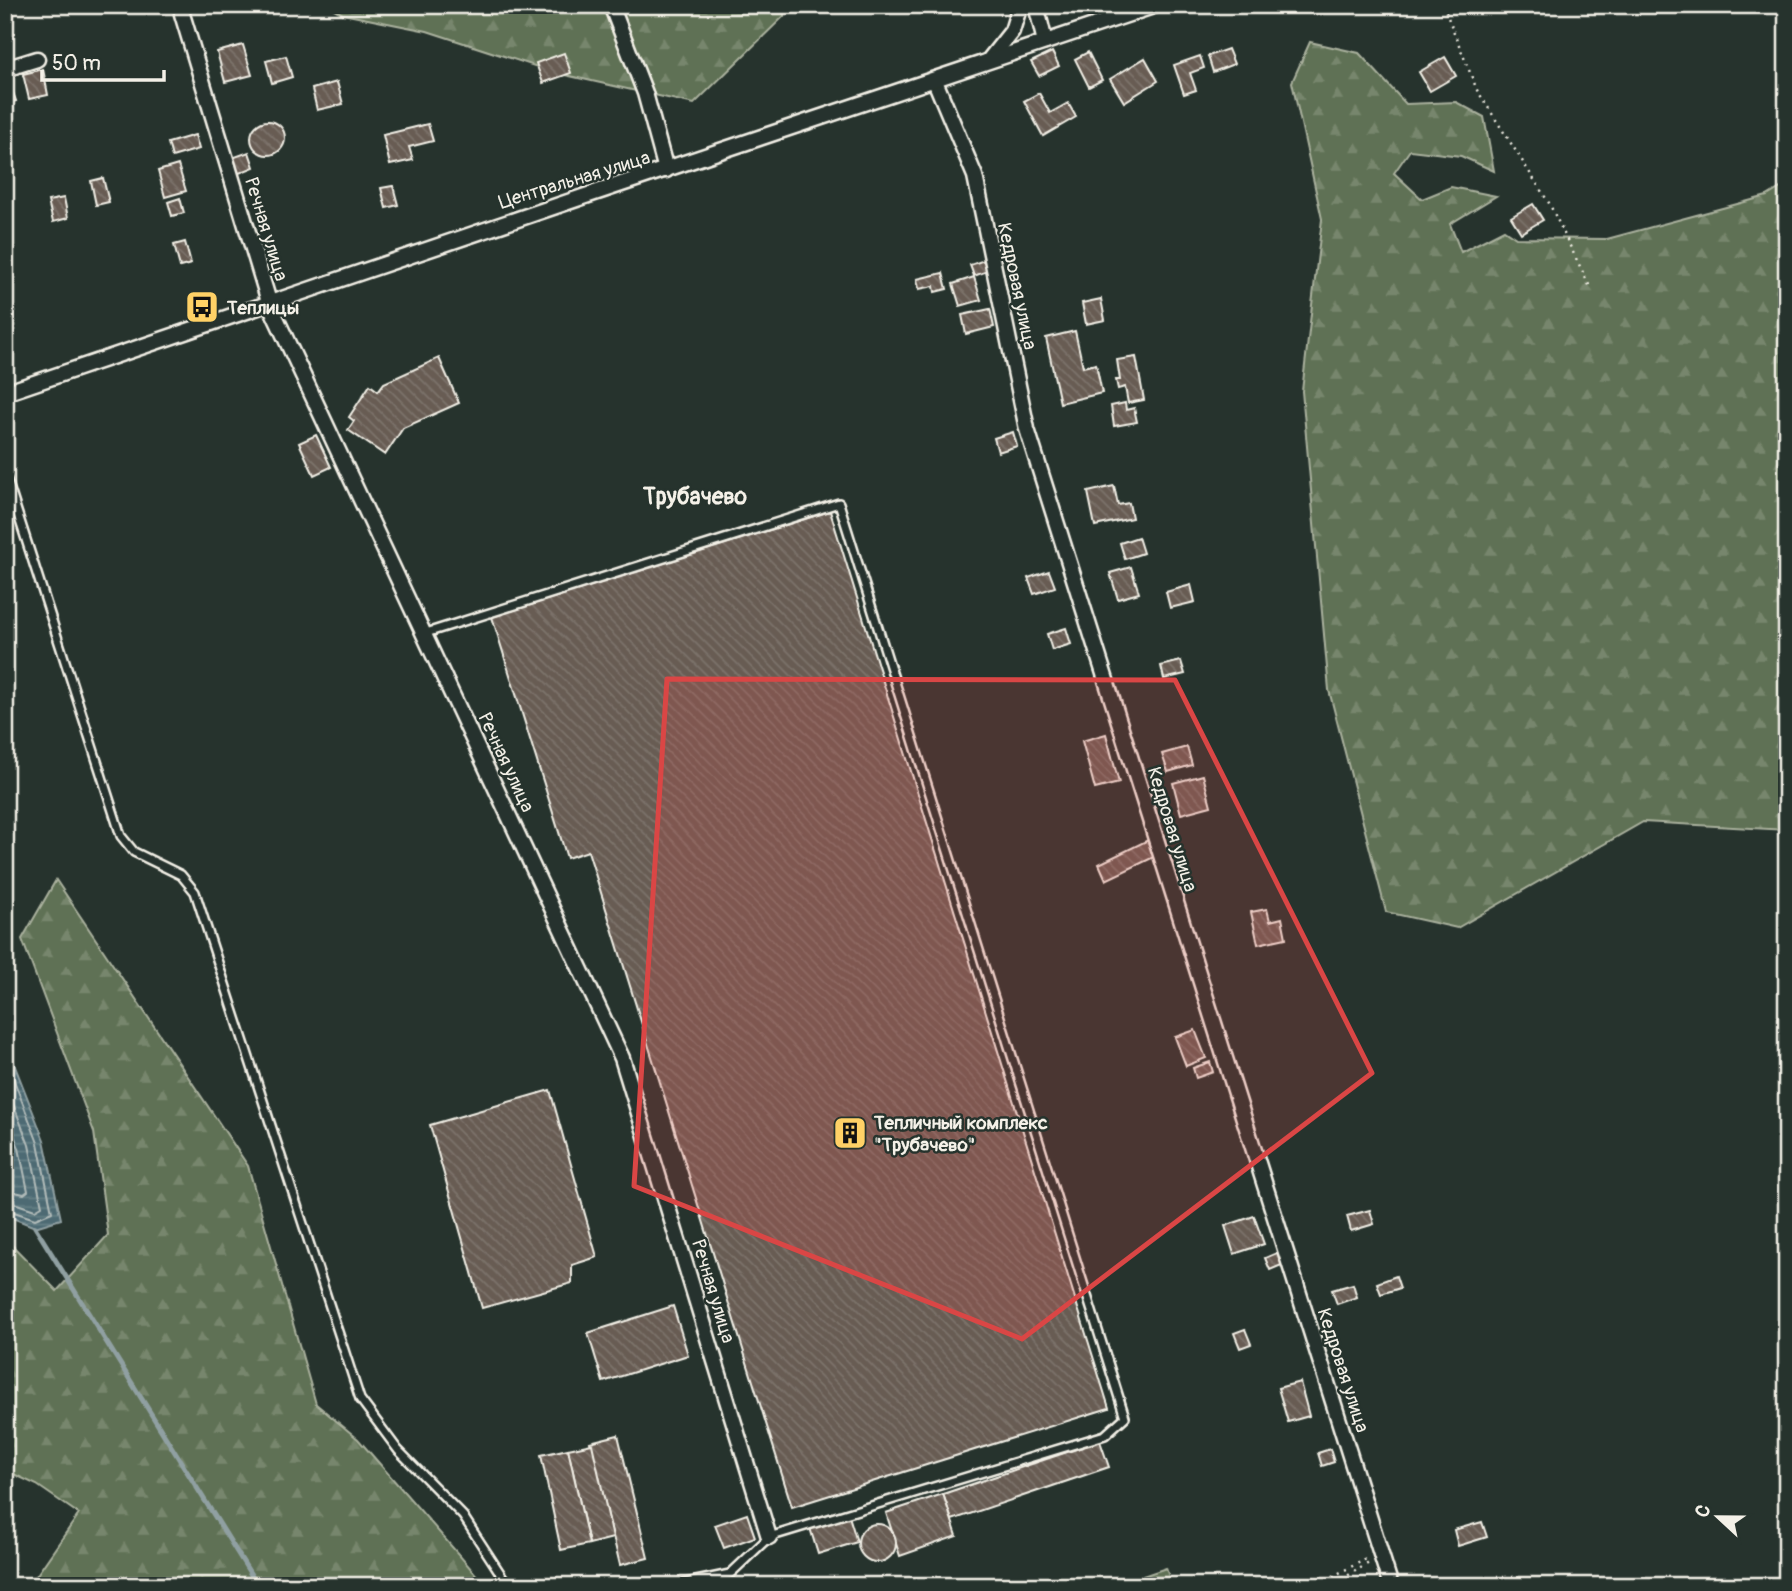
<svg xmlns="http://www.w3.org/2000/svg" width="1792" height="1591" font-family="Pangolin,sans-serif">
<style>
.forest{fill:url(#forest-firs);stroke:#aab19e;stroke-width:2}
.water{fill:url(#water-rules);stroke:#90a0a2;stroke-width:2}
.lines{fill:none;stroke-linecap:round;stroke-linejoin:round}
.shore{stroke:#b1bbb9;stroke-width:2}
.stream{stroke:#90a0a2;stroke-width:5}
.building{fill:url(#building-back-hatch);stroke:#f4f1e8;stroke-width:2}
.lane-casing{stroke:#f4f1e8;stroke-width:12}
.street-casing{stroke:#f4f1e8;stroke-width:19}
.path{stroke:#f4f1e8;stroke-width:2.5;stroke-dasharray:2 5;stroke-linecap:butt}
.lane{stroke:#26332d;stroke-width:7}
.street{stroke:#26332d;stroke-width:14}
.marked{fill:#da4645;fill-opacity:0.2;stroke:#da4645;stroke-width:5;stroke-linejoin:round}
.labels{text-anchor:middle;stroke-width:5;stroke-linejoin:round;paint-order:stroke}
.street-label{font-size:19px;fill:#f4f1e8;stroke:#26332d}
.poi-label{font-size:19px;font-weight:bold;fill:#f4f1e8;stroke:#26332d;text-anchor:start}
.quarter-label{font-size:23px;font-weight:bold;fill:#f4f1e8;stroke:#26332d}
</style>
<defs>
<pattern id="forest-firs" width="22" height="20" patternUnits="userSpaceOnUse" patternTransform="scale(1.75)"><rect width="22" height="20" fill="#5f7154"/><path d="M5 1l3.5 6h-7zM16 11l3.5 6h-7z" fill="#77866d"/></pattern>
<pattern id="water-rules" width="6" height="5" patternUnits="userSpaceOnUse" patternTransform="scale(1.75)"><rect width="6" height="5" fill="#4d6a73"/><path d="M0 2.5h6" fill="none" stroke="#678087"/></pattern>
<pattern id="building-back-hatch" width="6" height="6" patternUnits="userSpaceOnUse" patternTransform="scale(1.75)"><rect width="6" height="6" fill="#675c53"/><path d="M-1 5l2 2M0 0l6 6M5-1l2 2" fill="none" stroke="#7d746c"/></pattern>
</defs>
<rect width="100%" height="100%" fill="#26332d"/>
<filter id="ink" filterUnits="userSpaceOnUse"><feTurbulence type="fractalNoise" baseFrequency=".0143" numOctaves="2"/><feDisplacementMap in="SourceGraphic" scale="14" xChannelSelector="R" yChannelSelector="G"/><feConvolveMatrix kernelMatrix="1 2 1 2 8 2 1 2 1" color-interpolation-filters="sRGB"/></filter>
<g filter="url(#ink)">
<!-- forest -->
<g class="forest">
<polygon points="327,5 785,5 784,16 694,104 556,73 427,31 343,14"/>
<polygon points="1310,42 1359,53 1406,104 1456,102 1484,117 1494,171 1461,156 1410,150 1394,173 1422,199 1451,187 1496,196 1450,224 1461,252 1504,230 1516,238 1607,239 1767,196 1787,184 1787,830 1643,822 1457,928 1386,912 1329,690 1302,391 1322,219 1292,82"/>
<polygon points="56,880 248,1166 316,1404 358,1439 486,1586 19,1586 36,1576 79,1514 37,1485 5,1470 5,1238 57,1291 108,1235 94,1132 22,939"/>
<polygon points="1166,1568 1172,1586 1114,1586"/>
</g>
<!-- water -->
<polygon class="water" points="5,1041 44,1140 61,1219 35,1227 5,1215"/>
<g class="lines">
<!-- shore -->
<g class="shore">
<polyline points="5,1057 38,1143 52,1212 35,1219 5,1209"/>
<polyline points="5,1083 29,1145 42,1206 35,1210 5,1200"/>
<polyline points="5,1114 19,1148 28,1191 24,1194 5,1190"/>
</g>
<!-- stream -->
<polyline class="stream" points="35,1227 258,1586"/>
</g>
<!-- building -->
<g class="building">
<polygon points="243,45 252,75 225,82 217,52"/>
<polygon points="1228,49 1234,64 1213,72 1208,56"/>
<polygon points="1052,52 1059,66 1039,76 1031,62"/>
<polygon points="1088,52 1102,80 1089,87 1075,59"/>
<polygon points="564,53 571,73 543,83 536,63"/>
<polygon points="286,56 292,77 272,83 266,61"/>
<polygon points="1200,56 1204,68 1190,73 1196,90 1184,94 1174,65"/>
<polygon points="1445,57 1456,76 1430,91 1419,72"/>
<polygon points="1145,58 1158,81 1124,102 1110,79"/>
<polygon points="43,69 48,95 29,99 23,74"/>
<polygon points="337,82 343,104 317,110 312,89"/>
<polygon points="10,84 16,101 5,104 5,86"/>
<polygon points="1039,93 1050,113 1068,103 1076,117 1043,136 1024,101"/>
<circle cx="268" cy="138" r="17"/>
<polygon points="428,124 433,141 409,147 413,160 390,165 383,135"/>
<polygon points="195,135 199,149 172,157 168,143"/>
<polygon points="249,152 254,167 237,174 232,158"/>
<polygon points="178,165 186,191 165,197 158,171"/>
<polygon points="103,178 109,202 96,205 91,181"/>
<polygon points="393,186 398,205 386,208 381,188"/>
<polygon points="64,198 68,218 53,222 48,201"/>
<polygon points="180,198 184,213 172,216 168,202"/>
<polygon points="1533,204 1543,220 1521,233 1511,217"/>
<polygon points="185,242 191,264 180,267 174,245"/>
<polygon points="990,258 993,269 974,276 970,265"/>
<polygon points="943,273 947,289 935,292 934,286 919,289 917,279"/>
<polygon points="974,277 981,300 960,306 953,284"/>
<polygon points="1101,299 1105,320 1086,324 1082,303"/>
<polygon points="990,309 994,327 966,334 962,315"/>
<polygon points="1075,331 1083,367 1096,364 1102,393 1060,403 1046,338"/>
<polygon points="1136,357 1144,400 1128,403 1125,387 1118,389 1116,380 1120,380 1117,360"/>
<polygon points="439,358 459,403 403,428 385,455 348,430 354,421 349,417 370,385 378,391 384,383"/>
<polygon points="1125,403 1126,410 1134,408 1137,422 1114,426 1111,406"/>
<polygon points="1013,432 1017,446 998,452 994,438"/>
<polygon points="316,435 331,467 314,475 299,443"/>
<polygon points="1114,486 1118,505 1129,503 1132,518 1095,526 1088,492"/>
<polygon points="830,511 1109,1408 792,1507 588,851 567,858 492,617"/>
<polygon points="1138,537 1143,553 1125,559 1120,543"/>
<polygon points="1131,567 1139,593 1118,599 1110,573"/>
<polygon points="1049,571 1055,587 1034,594 1028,578"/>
<polygon points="1191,585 1195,602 1170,608 1166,592"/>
<polygon points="1066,628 1071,644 1052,650 1047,634"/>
<polygon points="1181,661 1185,674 1164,679 1161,666"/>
<polygon points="1106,734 1119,783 1095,789 1082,741"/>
<polygon points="1187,747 1192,765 1168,772 1162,754"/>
<polygon points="1203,775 1211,806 1181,814 1173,783"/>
<polygon points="1148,840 1156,856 1106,880 1099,864"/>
<polygon points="1267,909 1270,921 1282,918 1286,938 1258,944 1251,912"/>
<polygon points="1195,1030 1206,1058 1186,1066 1175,1037"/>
<polygon points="1210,1062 1213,1072 1196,1078 1193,1068"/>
<polygon points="550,1090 597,1257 572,1265 572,1283 482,1308 430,1125"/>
<polygon points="1370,1210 1374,1224 1351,1231 1347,1216"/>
<polygon points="1254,1216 1264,1244 1234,1254 1225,1226"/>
<polygon points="1279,1252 1284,1264 1270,1270 1265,1258"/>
<polygon points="1396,1276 1400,1288 1381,1294 1377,1283"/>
<polygon points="1353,1284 1357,1297 1337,1304 1332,1290"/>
<polygon points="673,1306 688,1355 603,1382 588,1333"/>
<polygon points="1245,1329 1251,1344 1240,1348 1234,1333"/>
<polygon points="1300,1382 1309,1416 1288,1422 1278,1388"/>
<polygon points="618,1435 648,1558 620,1565 590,1442"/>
<polygon points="1100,1441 1109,1467 952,1520 943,1494"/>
<polygon points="592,1444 613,1538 589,1544 568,1449"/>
<polygon points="568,1449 589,1544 561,1550 541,1455"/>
<polygon points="1330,1449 1334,1462 1322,1466 1318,1453"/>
<polygon points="943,1494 957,1536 900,1556 886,1513"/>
<polygon points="747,1514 755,1537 724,1548 715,1525"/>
<polygon points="849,1516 857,1542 818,1554 810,1528"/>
<polygon points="1482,1522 1487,1537 1458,1546 1454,1530"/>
<circle cx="877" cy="1543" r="19"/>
</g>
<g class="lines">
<defs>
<g id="lane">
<polyline points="5,474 121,836 134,852 181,875 195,892 360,1399 398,1450 463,1516 504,1579 519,1586"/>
<polyline points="426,633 839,503 1125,1417 1105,1435 769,1537 730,1574 672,1586"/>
</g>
<g id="street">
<polyline points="611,5 645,93 666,170"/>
<polyline points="1036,5 1045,42"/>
<polyline points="182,14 270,305 622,1058 769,1537"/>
<polyline points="989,60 1012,31 1020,5"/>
<polyline points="5,69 37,59"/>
<polyline points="935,81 975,176 1027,429 1391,1586"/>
<path d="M5 393C388 261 772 134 1156 5"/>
</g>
</defs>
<!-- lane casing -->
<use href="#lane" class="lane-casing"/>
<!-- street casing -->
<use href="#street" class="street-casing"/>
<!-- path -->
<g class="path">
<polyline points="1443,5 1477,90 1549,203 1590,287"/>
<polyline points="1314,1586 1368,1558"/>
<polyline points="1330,1586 1369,1563"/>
</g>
<!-- lane -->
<use href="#lane" class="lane"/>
<!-- street -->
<use href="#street" class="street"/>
</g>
</g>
<!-- marked area -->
<path class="marked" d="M667 679 1175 680 1372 1073 1022 1339 634 1186Z"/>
<!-- icons -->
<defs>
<symbol id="bus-square" viewBox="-11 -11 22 22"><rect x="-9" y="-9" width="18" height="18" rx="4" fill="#ffd166" stroke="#26332d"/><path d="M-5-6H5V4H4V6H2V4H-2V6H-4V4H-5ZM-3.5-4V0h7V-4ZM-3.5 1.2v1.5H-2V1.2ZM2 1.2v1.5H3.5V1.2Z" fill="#111"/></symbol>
<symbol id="building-square" viewBox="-11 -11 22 22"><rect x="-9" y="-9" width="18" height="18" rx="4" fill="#ffd166" stroke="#26332d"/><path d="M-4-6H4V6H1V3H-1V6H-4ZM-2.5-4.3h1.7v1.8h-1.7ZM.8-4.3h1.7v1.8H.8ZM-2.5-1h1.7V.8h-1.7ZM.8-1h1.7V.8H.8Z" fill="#111"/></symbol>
</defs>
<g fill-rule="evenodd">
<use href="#bus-square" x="183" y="288" width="38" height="38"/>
<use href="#building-square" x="831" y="1114" width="38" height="38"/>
</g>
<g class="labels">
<!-- street labels -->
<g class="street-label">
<text transform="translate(574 179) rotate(-17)" y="7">Центральная улица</text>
<text transform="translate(267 229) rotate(73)" y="7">Речная улица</text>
<text transform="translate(1018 286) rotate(78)" y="7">Кедровая улица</text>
<text transform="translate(507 762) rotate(65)" y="7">Речная улица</text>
<text transform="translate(1173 829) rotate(73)" y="7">Кедровая улица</text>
<text transform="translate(714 1291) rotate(73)" y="7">Речная улица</text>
<text transform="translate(1344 1370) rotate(72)" y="7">Кедровая улица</text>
</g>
<!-- poi labels -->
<g class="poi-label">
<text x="227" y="314">Теплицы</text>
<text x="874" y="1129">Тепличный комплекс<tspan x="874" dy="22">"Трубачево"</tspan></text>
</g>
<!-- quarter labels -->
<g class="quarter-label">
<text x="695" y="504">Трубачево</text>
</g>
</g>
<!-- margin -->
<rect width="1792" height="1591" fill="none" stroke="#26332d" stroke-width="28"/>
<rect x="14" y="14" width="1764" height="1563" fill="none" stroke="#f4f1e8" stroke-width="2.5" filter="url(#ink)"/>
<!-- north arrow -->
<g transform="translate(1718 1517) rotate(292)" stroke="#26332d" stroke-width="5" paint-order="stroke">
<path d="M0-5L12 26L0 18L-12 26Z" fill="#f4f1e8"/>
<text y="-10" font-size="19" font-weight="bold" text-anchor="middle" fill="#f4f1e8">С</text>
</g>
<!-- scale -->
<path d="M42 70v10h122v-10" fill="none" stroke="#f4f1e8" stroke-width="3.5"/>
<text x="52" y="70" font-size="21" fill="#f4f1e8" stroke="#26332d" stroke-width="5" paint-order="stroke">50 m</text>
</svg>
